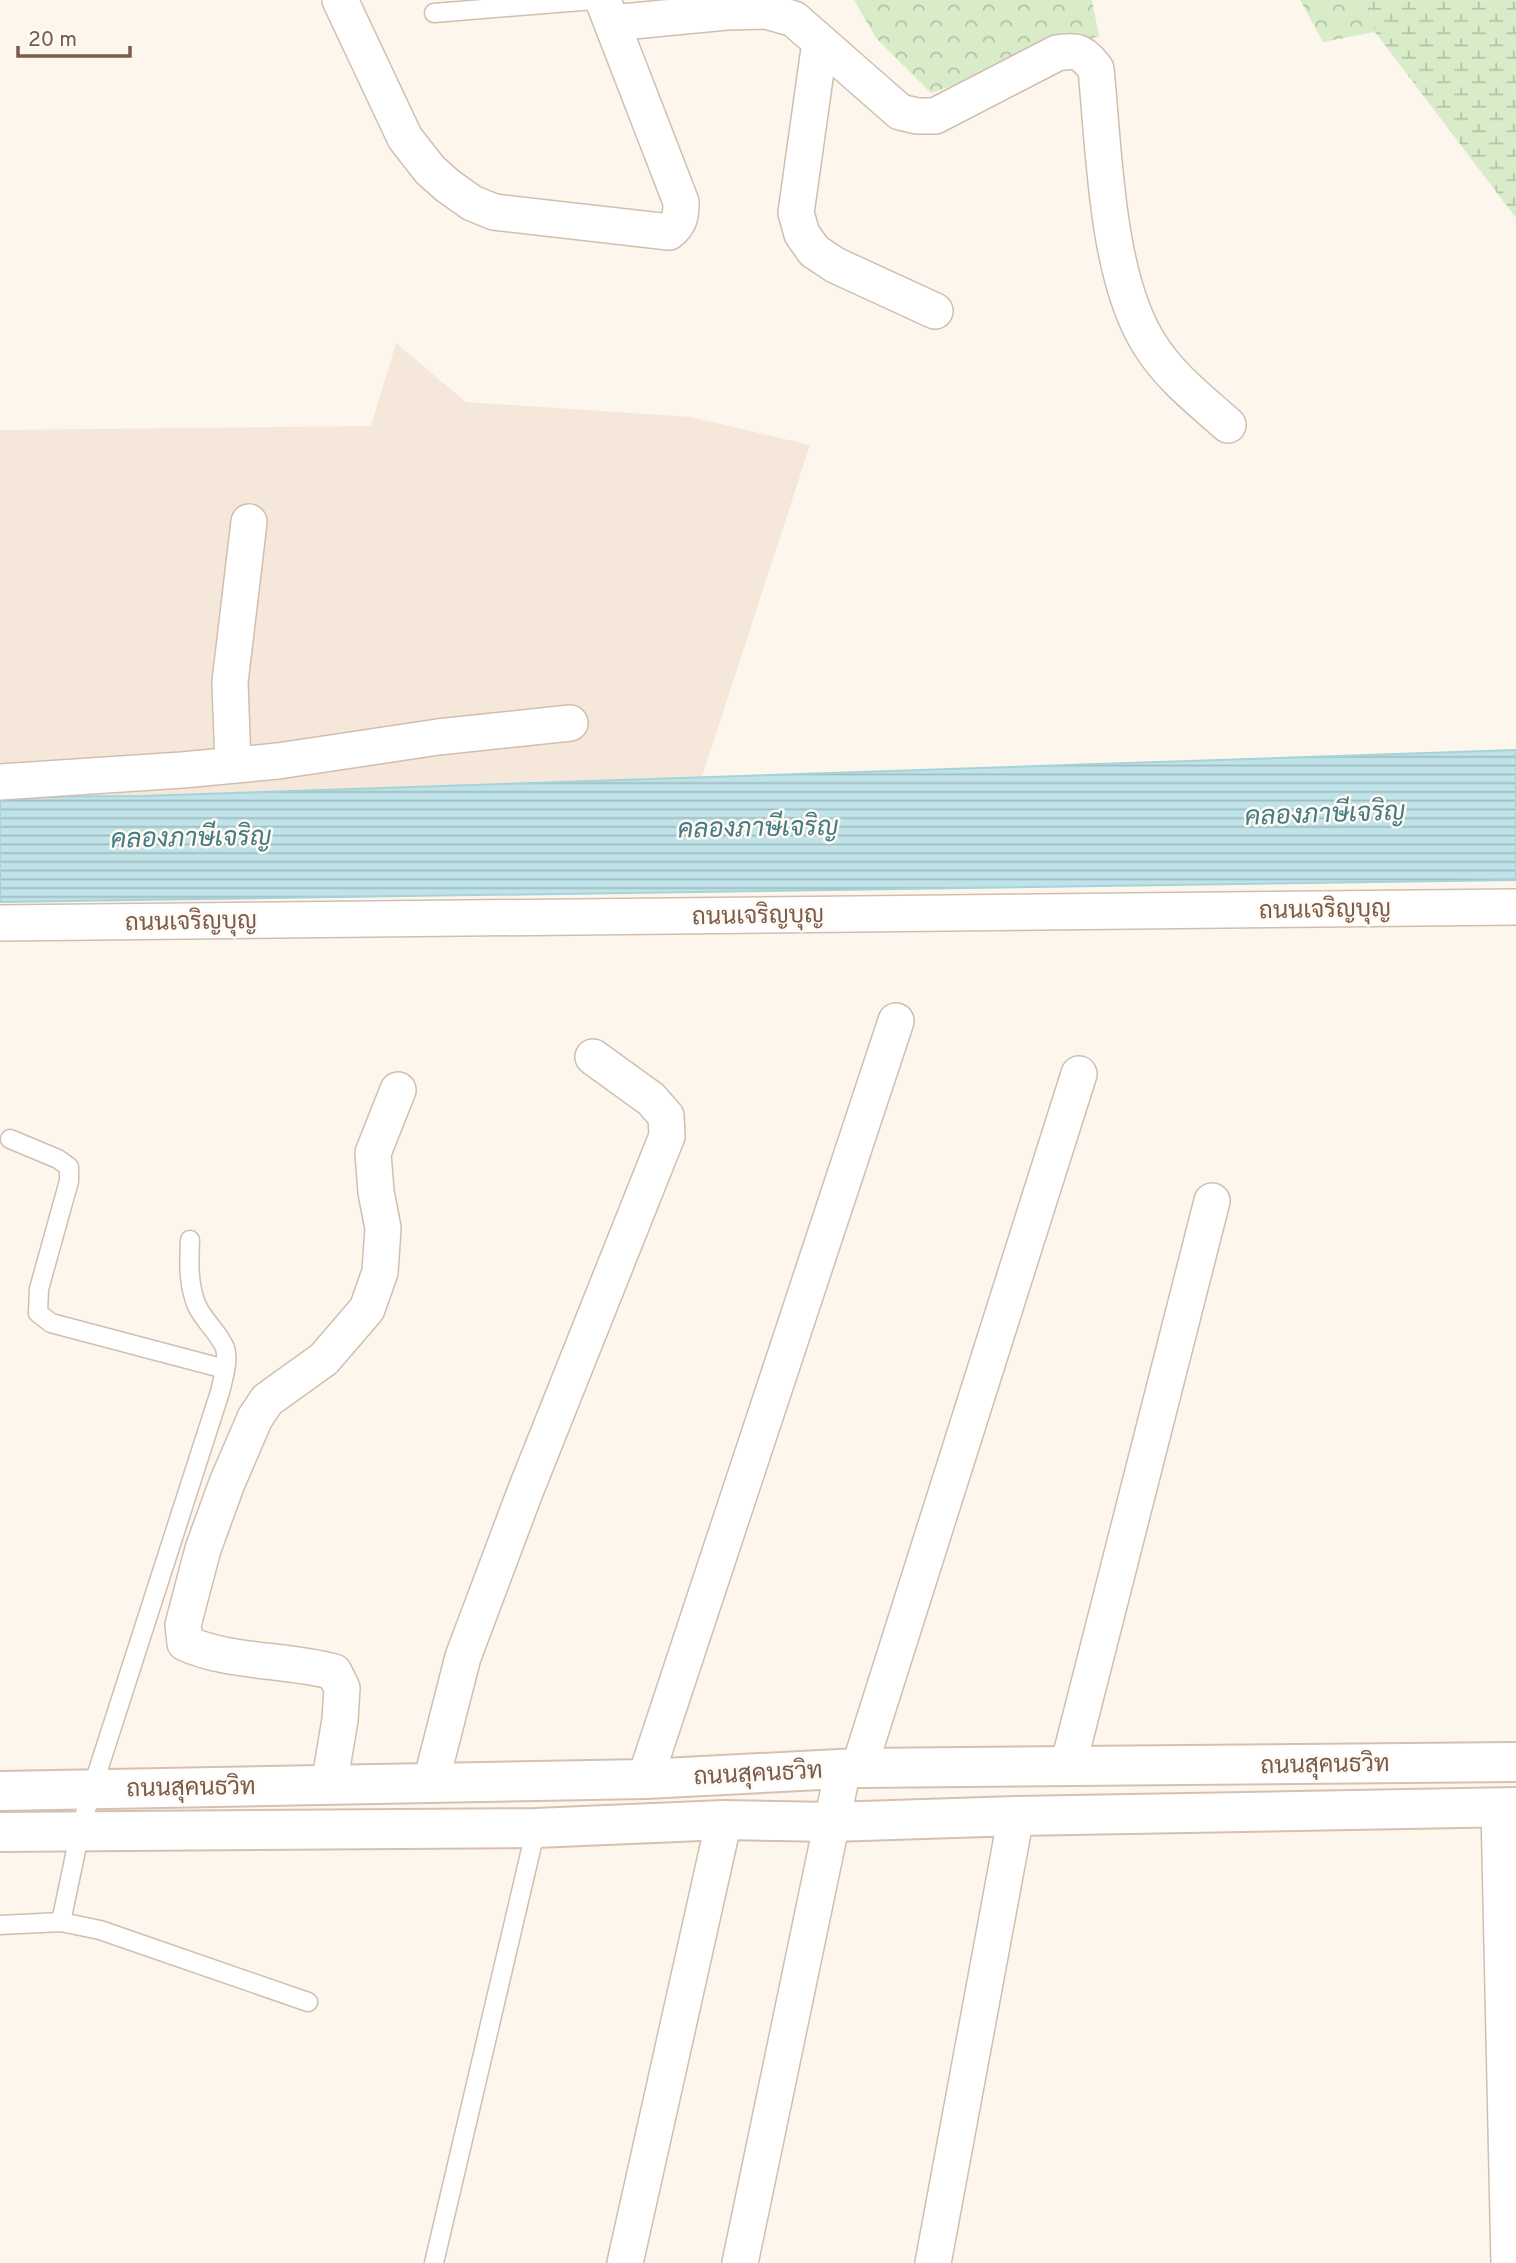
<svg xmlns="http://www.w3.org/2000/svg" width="1516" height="2263" font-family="Overpass,Sarabun,sans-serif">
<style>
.residential{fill:#f5e8da}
.forest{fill:url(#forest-crowns)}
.wetland{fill:url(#wetland-marsh)}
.water{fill:url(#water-rules);stroke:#a5d3da;stroke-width:2}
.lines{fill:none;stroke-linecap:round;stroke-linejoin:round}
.lane-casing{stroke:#d1beb0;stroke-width:21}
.street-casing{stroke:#d1beb0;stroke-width:38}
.secondary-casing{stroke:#d6c0b0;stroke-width:42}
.lane{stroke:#fff;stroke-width:18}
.street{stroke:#fff;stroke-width:35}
.secondary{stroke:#fff;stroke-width:38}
.labels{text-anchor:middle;stroke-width:5;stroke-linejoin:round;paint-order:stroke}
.street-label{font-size:24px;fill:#7a5c4d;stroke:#fffaf3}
.water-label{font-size:26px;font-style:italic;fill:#437c86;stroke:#fffaf3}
</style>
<defs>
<pattern id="forest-crowns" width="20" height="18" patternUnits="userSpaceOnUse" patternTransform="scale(1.75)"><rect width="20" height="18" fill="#d8ecc9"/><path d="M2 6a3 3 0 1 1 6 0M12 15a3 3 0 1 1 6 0" fill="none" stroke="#b4c2a5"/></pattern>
<pattern id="wetland-marsh" width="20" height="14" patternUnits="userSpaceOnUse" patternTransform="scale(1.75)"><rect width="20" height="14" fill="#d8ecc9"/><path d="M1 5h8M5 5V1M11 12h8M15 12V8" fill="none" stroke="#b4c2a5"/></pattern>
<pattern id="water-rules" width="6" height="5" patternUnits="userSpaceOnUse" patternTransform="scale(1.75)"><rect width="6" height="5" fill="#bfe3e8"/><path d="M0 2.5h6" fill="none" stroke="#a0bbbe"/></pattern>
</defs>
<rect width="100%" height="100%" fill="#fdf6ec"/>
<!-- residential -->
<polygon class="residential" points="396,343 466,402 691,417 810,445 702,777 142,796 0,797 0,430 371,426"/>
<!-- forest -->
<g class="forest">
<polygon points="854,0 1092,0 1099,36 931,93 876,38"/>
<polygon points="1300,0 1367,0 1375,32 1323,42"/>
</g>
<!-- wetland -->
<polygon class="wetland" points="1367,0 1516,0 1516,218 1375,32"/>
<!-- water -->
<polygon class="water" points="1516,750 1516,880 0,902 0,797 142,796"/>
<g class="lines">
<defs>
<g id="lane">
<polyline points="434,13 594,0"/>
<polyline points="10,1139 58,1159 69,1167 69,1181 39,1289 38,1313 51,1323 225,1369"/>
<path d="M61 1922 80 1831 92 1789 220 1392C223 1379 229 1361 225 1348 219 1333 204 1321 197 1306 188 1285 189 1262 190 1240"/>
<polyline points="0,1925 61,1922 100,1930 308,2002"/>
<polyline points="434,2263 536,1828"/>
</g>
<g id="street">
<path d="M340 0 405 138 430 170 448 186 472 203 494 212 669 232C680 223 681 216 681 202L604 3"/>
<path d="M612 23 726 12 766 11 794 19 900 112 917 116H935L1057 53C1079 49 1083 53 1096 69 1104 149 1106 277 1150 345 1170 377 1200 400 1228 425"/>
<polyline points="820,42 796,213 802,234 814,251 835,265 935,311"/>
<polyline points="233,765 230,682 249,522"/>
<polyline points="0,782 182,770 278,761 438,737 570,723"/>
<polyline points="0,923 1516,907"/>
<polyline points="1068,1766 1212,1201"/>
<polyline points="859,1768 1079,1074"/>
<polyline points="645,1779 896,1021"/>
<polyline points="431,1782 463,1657 525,1492 667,1136 666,1116 651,1099 593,1057"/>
<path d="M329 1785 340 1720 342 1688 334 1672C286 1659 229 1663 185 1643L183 1625 203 1549 227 1483 255 1418 267 1400 324 1359 367 1309 380 1272 383 1228 376 1192 373 1153 398 1090"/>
<polyline points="1499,1808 1509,2263"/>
<polyline points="625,2263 724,1820"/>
<polyline points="740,2263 843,1769"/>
<polyline points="933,2263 1016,1816"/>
</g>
<g id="secondary">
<polyline points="0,1791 645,1779 859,1768 1516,1762"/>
<polyline points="0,1832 536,1828 724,1820 831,1822 1016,1816 1516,1807"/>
</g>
</defs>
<!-- lane casing -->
<use href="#lane" class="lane-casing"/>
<!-- street casing -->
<use href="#street" class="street-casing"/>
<!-- secondary casing -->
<use href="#secondary" class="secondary-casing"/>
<!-- lane -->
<use href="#lane" class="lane"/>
<!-- street -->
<use href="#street" class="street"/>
<!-- secondary -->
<use href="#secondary" class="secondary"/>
</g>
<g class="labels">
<!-- street labels -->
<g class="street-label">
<text transform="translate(1325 909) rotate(-1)" y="8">ถนนเจริญบุญ</text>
<text transform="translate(758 915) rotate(-1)" y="8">ถนนเจริญบุญ</text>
<text transform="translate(191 921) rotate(-1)" y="8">ถนนเจริญบุญ</text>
<text transform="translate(1325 1764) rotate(-1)" y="8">ถนนสุคนธวิท</text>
<text transform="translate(758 1773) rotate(-3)" y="8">ถนนสุคนธวิท</text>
<text transform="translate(191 1787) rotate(-1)" y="8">ถนนสุคนธวิท</text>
</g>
<!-- water labels -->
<g class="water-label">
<text transform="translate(1325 813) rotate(-2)" y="9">คลองภาษีเจริญ</text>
<text transform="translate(758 827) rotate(-1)" y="9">คลองภาษีเจริญ</text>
<text transform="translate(191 837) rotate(-1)" y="9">คลองภาษีเจริญ</text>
</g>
</g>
<!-- scale -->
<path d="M18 46v10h112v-10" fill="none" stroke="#7a5c4d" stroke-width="3.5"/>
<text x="28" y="46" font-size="21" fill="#7a5c4d" stroke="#fffaf3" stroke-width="5" paint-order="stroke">20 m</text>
</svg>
